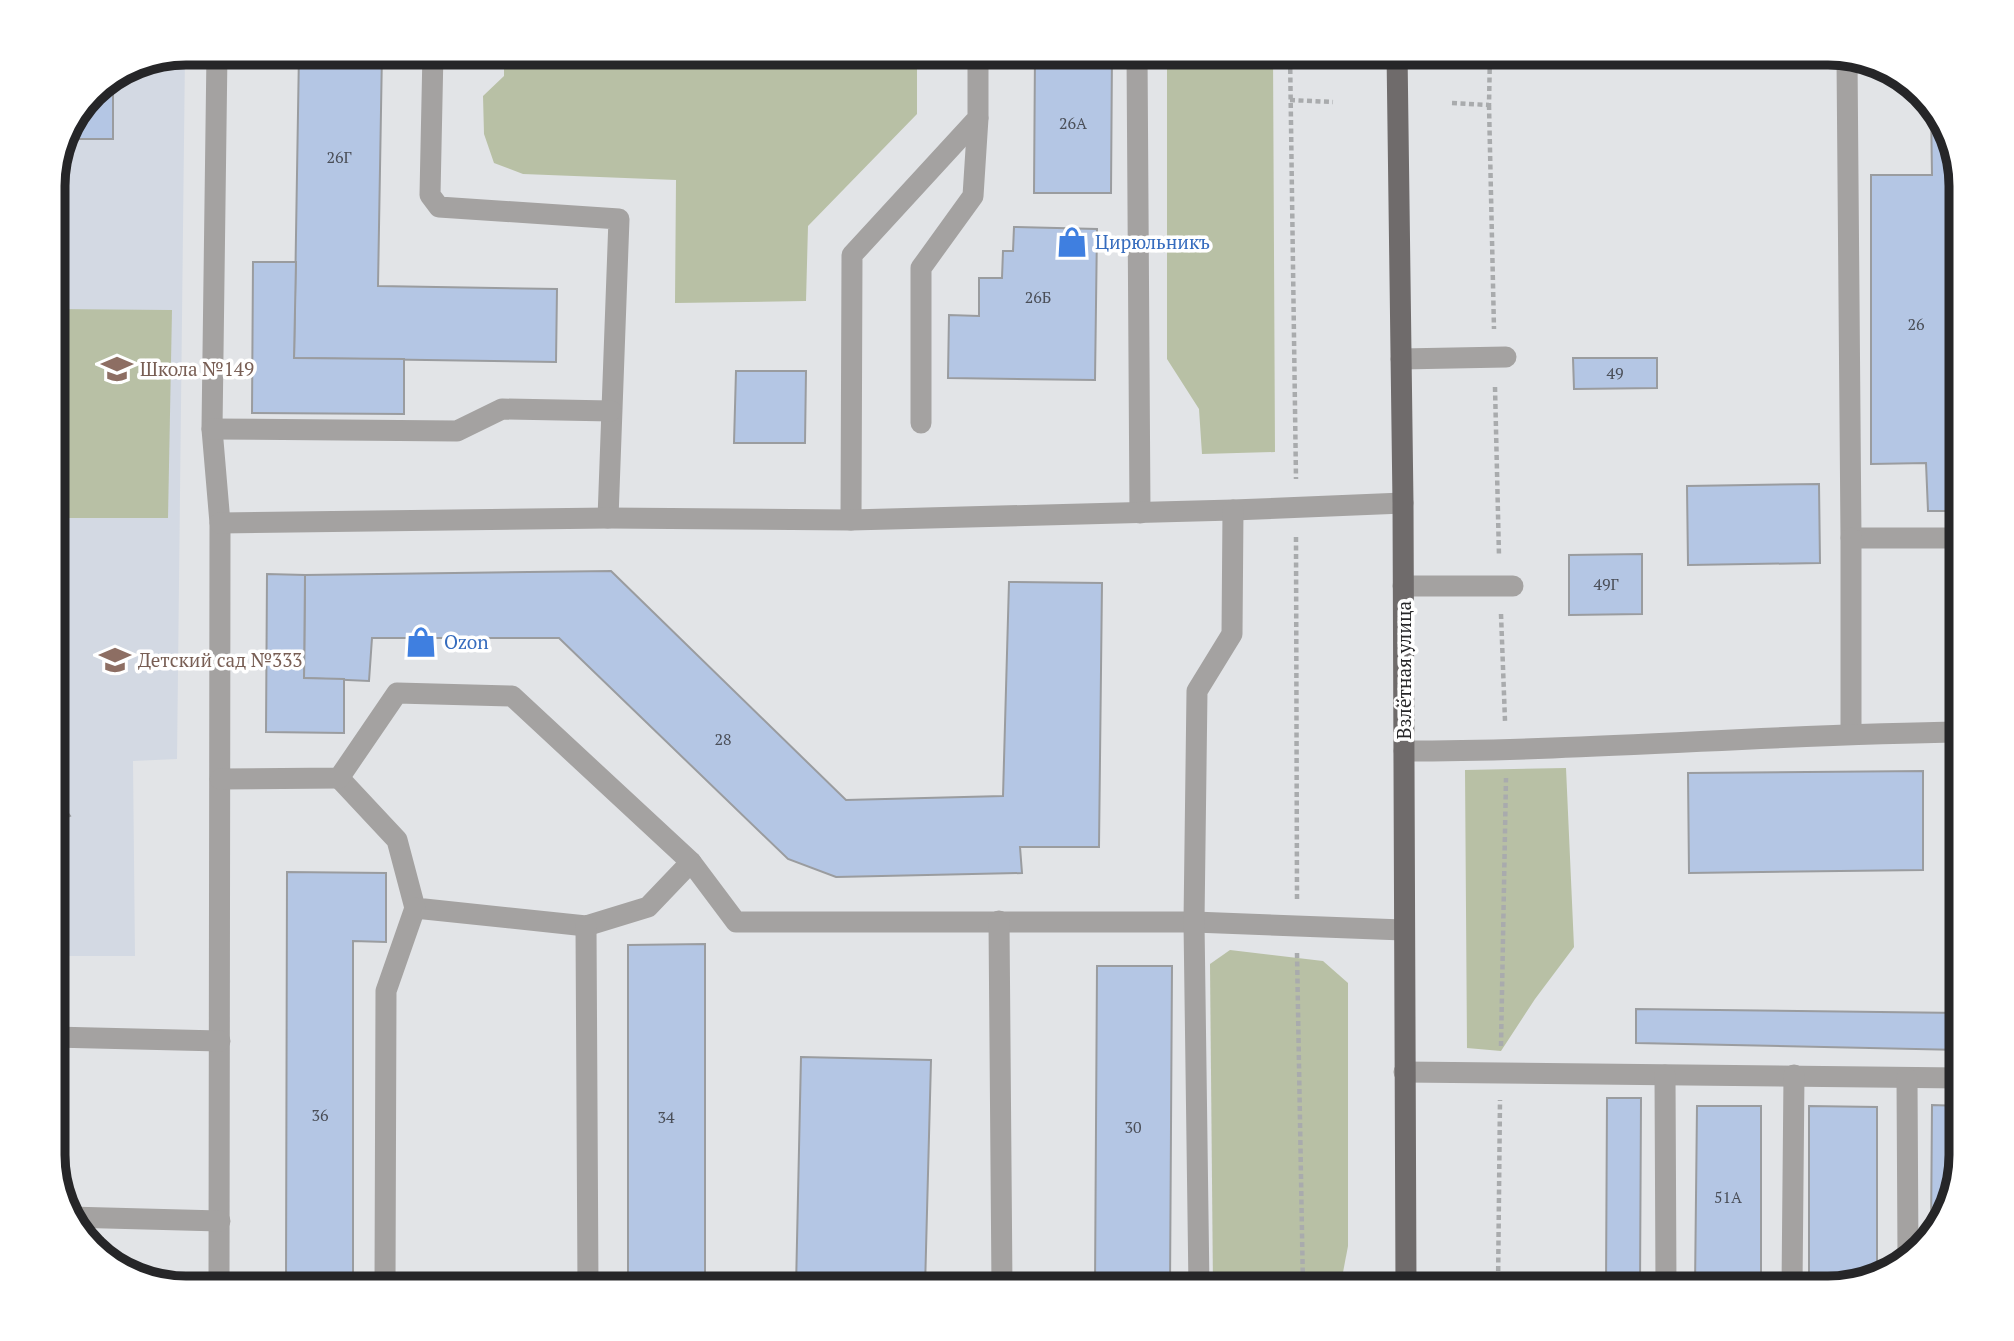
<svg xmlns="http://www.w3.org/2000/svg" width="2014" height="1341" font-family="'PT Serif',serif">
<style>
.built{fill:#d3d9e3}
.green{fill:#b8c0a5}
.building{fill:#b4c6e4;stroke:#9a9c9f;stroke-width:2}
.lines{fill:none;stroke-linecap:round;stroke-linejoin:round}
.path{stroke:#a9abad;stroke-width:4.5;stroke-dasharray:5 3.5;stroke-linecap:butt}
.minor{stroke:#a4a2a1;stroke-width:21}
.major{stroke:#6f6b6b;stroke-width:21}
.labels{text-anchor:middle;stroke-width:7;stroke-linejoin:round;paint-order:stroke}
.number-label{font-size:16px;fill:#4a4e57}
.shop-label{font-size:19px;fill:#366cbe;stroke:#fff;text-anchor:start}
.education-label{font-size:19px;fill:#785e54;stroke:#fff;text-anchor:start}
.street-label{font-size:19px;fill:#262628;stroke:#fff}
.rim{fill:none;stroke:#262628;stroke-width:9}
</style>
<rect width="100%" height="100%" fill="#e2e4e7"/>
<!-- built -->
<polygon class="built" points="185,53 177,759 133,761 135,956 53,956 53,178 92,91 135,63"/>
<!-- green -->
<g class="green">
<polygon points="504,53 917,53 917,114 808,226 806,301 675,303 676,180 523,174 494,163 484,134 483,96 504,76"/>
<polygon points="1167,53 1273,53 1275,452 1202,454 1199,409 1167,359"/>
<polygon points="53,309 172,310 168,518 53,518"/>
<polygon points="1566,768 1574,947 1535,999 1501,1051 1467,1048 1465,770"/>
<polygon points="1230,950 1323,961 1348,983 1348,1246 1340,1288 1213,1288 1210,964"/>
</g>
<!-- building -->
<g class="building">
<polygon points="299,52 382,52 378,286 557,289 556,362 294,358"/>
<polygon points="1035,52 1112,52 1111,193 1034,193"/>
<polygon points="113,77 113,139 70,139 92,91"/>
<polygon points="1931,107 1948,127 1961,185 1961,511 1928,511 1926,463 1871,464 1871,175 1932,175"/>
<polygon points="1014,227 1097,229 1095,380 948,378 949,315 979,316 979,278 1002,278 1003,251 1013,251"/>
<polygon points="253,262 296,262 294,358 404,359 404,414 252,413"/>
<polygon points="1573,358 1657,358 1657,388 1574,389"/>
<polygon points="736,371 806,371 805,443 734,443"/>
<polygon points="1819,484 1820,563 1688,565 1687,486"/>
<polygon points="1642,554 1642,614 1569,615 1569,555"/>
<polygon points="611,571 846,800 1003,796 1009,582 1102,583 1099,847 1020,847 1022,873 836,877 788,859 559,638 372,638 369,681 304,678 305,575"/>
<polygon points="267,574 305,575 304,678 344,679 344,733 266,732"/>
<polygon points="1923,771 1923,870 1689,873 1688,773"/>
<polygon points="53,794 70,816 53,824"/>
<polygon points="287,872 386,873 386,942 353,941 353,1288 286,1288"/>
<polygon points="705,944 705,1288 628,1288 628,945"/>
<polygon points="1097,966 1172,966 1170,1288 1095,1288"/>
<polygon points="1636,1009 1961,1013 1961,1050 1636,1043"/>
<polygon points="801,1057 931,1060 925,1288 796,1288"/>
<polygon points="1607,1098 1641,1098 1640,1288 1606,1288"/>
<polygon points="1932,1105 1961,1106 1961,1156 1939,1230 1931,1237"/>
<polygon points="1697,1106 1761,1106 1761,1288 1695,1288"/>
<polygon points="1809,1106 1877,1107 1877,1277 1829,1288 1809,1288"/>
<polygon points="86,1238 103,1238 103,1257"/>
</g>
<g class="lines">
<!-- path -->
<g class="path">
<polyline points="1290,52 1296,479"/>
<polyline points="1290,100 1333,102"/>
<polyline points="1452,103 1489,105 1490,52"/>
<polyline points="1489,105 1494,329"/>
<polyline points="1495,387 1499,556"/>
<polyline points="1296,537 1297,899"/>
<polyline points="1501,614 1505,721"/>
<polyline points="1297,953 1303,1288"/>
<polyline points="1501,1046 1506,778"/>
<polyline points="1498,1288 1500,1100"/>
</g>
<!-- minor -->
<g class="minor">
<polyline points="217,52 212,429 220,523 219,1288"/>
<polyline points="433,52 430,195 439,207 619,219 608,518"/>
<polyline points="1137,52 1140,513"/>
<polyline points="1847,58 1851,538 1961,538"/>
<polyline points="1401,359 1506,357"/>
<polyline points="921,423 921,268 973,196 978,118"/>
<polyline points="212,429 457,431 502,409 611,411"/>
<polyline points="851,520 852,255 978,118 978,52"/>
<polyline points="220,523 608,518 851,520 1233,510 1403,503"/>
<polyline points="1851,538 1851,733"/>
<polyline points="1403,586 1513,586"/>
<path d="M1404 751C1590 751 1776 734 1961 732"/>
<polyline points="339,778 397,840 415,908 586,926 648,907 691,862"/>
<polyline points="220,779 339,778 397,693 512,696 691,862 736,922 1194,922 1403,930"/>
<polyline points="999,921 1002,1288"/>
<polyline points="586,926 588,1288"/>
<polyline points="53,1037 220,1041"/>
<polyline points="1404,1072 1961,1078"/>
<polyline points="1665,1075 1666,1288"/>
<polyline points="1907,1078 1908,1257"/>
<polyline points="69,1217 220,1221"/>
<polyline points="385,1288 386,991 415,908"/>
<polyline points="1199,1288 1194,922 1197,691 1232,634 1233,510"/>
<polyline points="1792,1288 1794,1075"/>
</g>
<!-- major -->
<polyline class="major" points="1397,52 1403,503 1406,1288"/>
</g>
<!-- icons -->
<defs>
<symbol id="shop-bare" viewBox="-9 -9 18 18"><path d="M-5-2.5h2.3a2.7 3.5 0 0 1 5.4 0H5L5.5 6h-11ZM-1.5-2.5h3a1.5 2.3 0 0 0-3 0Z" fill="#3f7fe0" stroke="#fff" stroke-width="2.5" paint-order="stroke"/></symbol>
<symbol id="school-bare" viewBox="-9 -9 18 18"><path d="M0-5L7-2L0 1L-7-2ZM-4 1L0 2.5L4 1V4Q0 6-4 4Z" fill="#8d6e63" stroke="#fff" stroke-width="2.5" paint-order="stroke"/></symbol>
</defs>
<g fill-rule="evenodd">
<use href="#shop-bare" x="1050" y="220" width="44" height="44"/>
<use href="#school-bare" x="95" y="347" width="44" height="44"/>
<use href="#shop-bare" x="399" y="620" width="44" height="44"/>
<use href="#school-bare" x="93" y="638" width="44" height="44"/>
</g>
<g class="labels">
<!-- number labels -->
<g class="number-label">
<text x="1073" y="129">26А</text>
<text x="339" y="163">26Г</text>
<text x="1038" y="303">26Б</text>
<text x="1916" y="330">26</text>
<text x="1615" y="379">49</text>
<text x="1606" y="590">49Г</text>
<text x="723" y="745">28</text>
<text x="320" y="1121">36</text>
<text x="666" y="1123">34</text>
<text x="1133" y="1133">30</text>
<text x="1728" y="1203">51А</text>
</g>
<!-- shop labels -->
<g class="shop-label">
<text x="1095" y="249">Цирюльникъ</text>
<text x="444" y="649">Ozon</text>
</g>
<!-- education labels -->
<g class="education-label">
<text x="140" y="376">Школа №149</text>
<text x="138" y="667">Детский сад №333</text>
</g>
<!-- street labels -->
<g class="street-label">
<text transform="translate(1404 670) rotate(-90)" y="7">Взлётная улица</text>
</g>
</g>
<!-- crop -->
<path d="M0 0H2014V1341H0ZM186 65H1828A121 121 0 0 1 1949 186V1155A121 121 0 0 1 1828 1276H186A121 121 0 0 1 65 1155V186A121 121 0 0 1 186 65Z" fill="#fff" fill-rule="evenodd"/>
<path class="rim" d="M186 65H1828A121 121 0 0 1 1949 186V1155A121 121 0 0 1 1828 1276H186A121 121 0 0 1 65 1155V186A121 121 0 0 1 186 65Z"/>
</svg>
